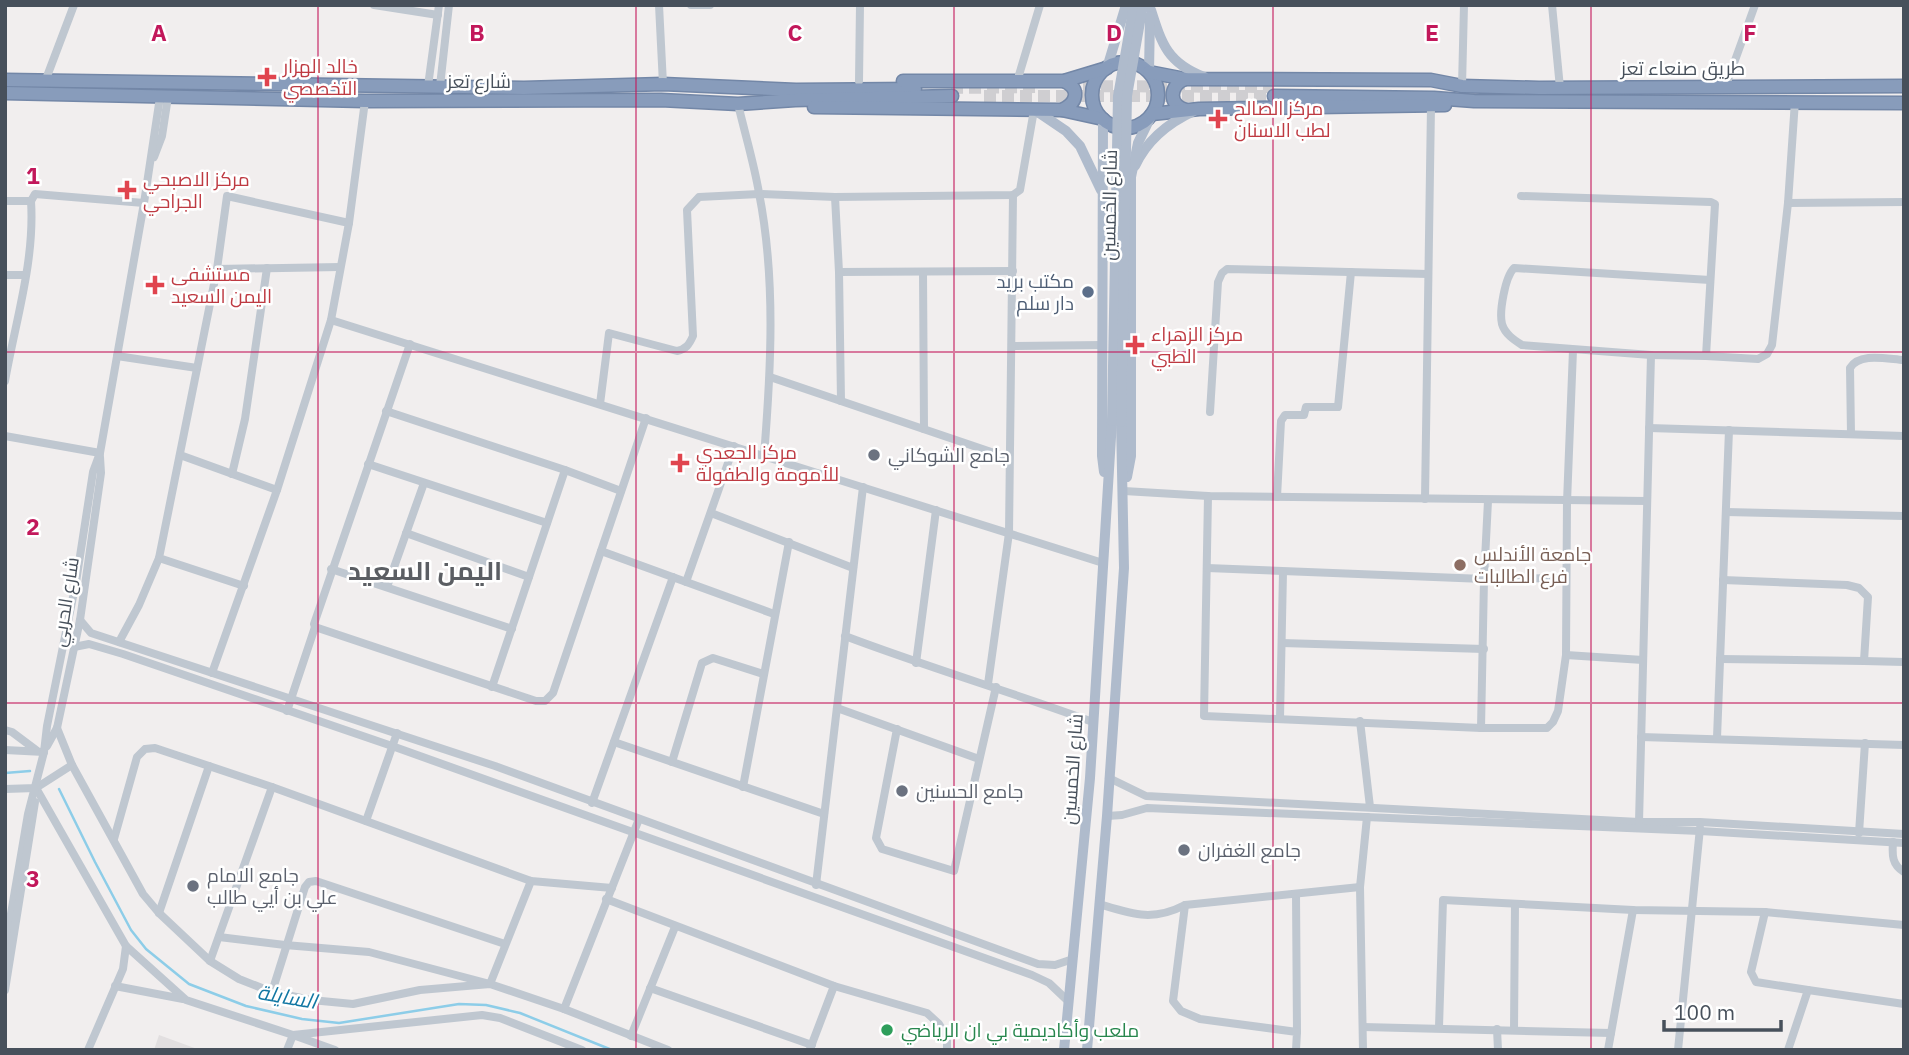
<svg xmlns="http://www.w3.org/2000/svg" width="1909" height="1055" font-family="'IBM Plex Sans',Cairo,sans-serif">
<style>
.education{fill:#e2dfe0}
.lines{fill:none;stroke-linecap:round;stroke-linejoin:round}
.stream{stroke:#8dcde8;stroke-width:2.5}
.highway-tunnel{stroke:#cfced1;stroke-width:12;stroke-dasharray:12 6;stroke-linecap:butt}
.highway-casing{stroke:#7387a7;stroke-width:15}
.minor{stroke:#bfc7d0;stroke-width:8}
.major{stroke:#afbbcc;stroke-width:10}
.highway{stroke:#889cbb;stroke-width:12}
.major-bridge{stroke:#afbbcc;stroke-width:10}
.grid{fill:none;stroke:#c2185b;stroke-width:2;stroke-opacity:0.55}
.health-dot{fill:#e0444e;stroke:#fff;stroke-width:2.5}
.service-dot{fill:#5c6f8a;stroke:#fff;stroke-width:2.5}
.worship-dot{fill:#6b7280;stroke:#fff;stroke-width:2.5}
.education-dot{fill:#8d6e63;stroke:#fff;stroke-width:2.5}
.leisure-dot{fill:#2e9e5b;stroke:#fff;stroke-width:2.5}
.labels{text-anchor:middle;stroke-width:5;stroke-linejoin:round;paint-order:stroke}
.health-label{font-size:19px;fill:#be3a42;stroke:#fff;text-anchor:start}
.street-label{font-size:19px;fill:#47505b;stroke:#fff}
.service-label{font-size:19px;fill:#4e5e75;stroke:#fff;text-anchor:end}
.worship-label{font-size:19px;fill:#5b616d;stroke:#fff;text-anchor:start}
.education-label{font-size:19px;fill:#785e54;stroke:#fff;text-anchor:start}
.leisure-label{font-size:19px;fill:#27864d;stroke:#fff;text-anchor:start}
.water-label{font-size:21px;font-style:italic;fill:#1277a3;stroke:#fff}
.district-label{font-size:26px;font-weight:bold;fill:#5b5e63;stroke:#fff}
.grid-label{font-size:23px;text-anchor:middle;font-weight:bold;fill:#c2185b;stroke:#fff;stroke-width:5;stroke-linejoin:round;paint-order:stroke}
</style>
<rect width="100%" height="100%" fill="#f1eeee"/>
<!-- education -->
<polygon class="education" points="159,1035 200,1050 154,1050"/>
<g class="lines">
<!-- stream -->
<g class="stream">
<polyline points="5,773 30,771"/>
<polyline points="59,789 95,862 131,930 146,949 189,984 246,1006 302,1019 339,1023 459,1004 486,1005 520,1013 612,1050"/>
</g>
<!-- highway-tunnel -->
<g class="highway-tunnel">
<polyline points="1065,86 1274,87"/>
<polyline points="951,88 1040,87"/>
<polyline points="984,96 1274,96"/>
</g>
<defs>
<g id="highway">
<circle cx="1125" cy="95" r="33"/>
<polyline points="1149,72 1185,79 1431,80 1462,86 1539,88 1904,86"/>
<path d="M1185 79C1169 86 1168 105 1186 110"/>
<polyline points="5,80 524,88 663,84 796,90 915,89"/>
<polyline points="903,81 1064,81 1107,68"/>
<polyline points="5,93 365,101 661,100 738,104 795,100 952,96"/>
<polyline points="1274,96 1434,98 1474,101 1904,103"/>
<polyline points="814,107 1062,110 1103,119"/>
<path d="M1062 110C1077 103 1081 89 1064 81"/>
<polyline points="1152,114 1199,109 1445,105"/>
</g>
</defs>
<!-- highway casing -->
<use href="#highway" class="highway-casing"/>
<!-- minor -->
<g class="minor">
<polyline points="374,5 438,15"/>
<polyline points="659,5 663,84"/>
<polyline points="691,5 710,5"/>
<polyline points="1552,5 1560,88"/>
<polyline points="46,79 74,5"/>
<polyline points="859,81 860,5"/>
<polyline points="1020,81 1019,75 1040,5"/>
<polyline points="428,86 439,5"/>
<polyline points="440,86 449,5"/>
<polyline points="1462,86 1464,5"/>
<polyline points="1725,88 1755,5"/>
<path d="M738 104C745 134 754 163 759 193 776 279 771 369 764 456"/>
<polyline points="154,157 162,136 168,97"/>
<polyline points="1521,196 1711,202 1715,204 1706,356"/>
<polyline points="835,197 839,272 841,401"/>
<path d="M5 201H31C35 261 15 323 5 381"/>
<polyline points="31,201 35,194 144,203"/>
<polyline points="1788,203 1904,202"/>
<polyline points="217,269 340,267"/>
<polyline points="839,272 1013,271"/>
<polyline points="923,272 924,429"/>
<polyline points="5,275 25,275"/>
<path d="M1710 280 1514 268C1505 277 1499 312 1502 324 1505 334 1514 340 1522 345L1651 355 1706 356 1758 359 1767 354 1772 345 1788 203 1795 101"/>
<polyline points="331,320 1103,563"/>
<polyline points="410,344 314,624 315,627 536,701 545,701 553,693 646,418"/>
<polyline points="1012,346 1102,345"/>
<polyline points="117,356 197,368"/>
<polyline points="770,377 1009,458"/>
<path d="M600 404 609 333 677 351C686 349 689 345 693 336L687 210 699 197 759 194 835 197 1013 195 1020 190 1034 110"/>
<polyline points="386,411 565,470 621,491"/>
<polyline points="1210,412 1218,282 1222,273 1227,269 1428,274"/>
<polyline points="1649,428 1904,436"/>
<path d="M1851 434 1850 368C1859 352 1887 359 1904 360"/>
<polyline points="5,436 100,453"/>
<polyline points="180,455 277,490"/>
<polyline points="368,464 547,523"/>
<polyline points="232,474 245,419 267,268"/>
<polyline points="1124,491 1208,496 1647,501"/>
<polyline points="1208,496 1204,716 1481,728 1547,728 1553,722 1558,711 1566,655 1567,502 1573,350"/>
<polyline points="1277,497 1281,421 1285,415 1304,415 1306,407 1338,407 1351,272"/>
<polyline points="1425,499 1431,106"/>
<polyline points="1726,512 1904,516"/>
<polyline points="711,513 853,568"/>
<polyline points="406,533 529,577"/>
<polyline points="601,551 774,614"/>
<polyline points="1207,568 1484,579 1566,578"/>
<polyline points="331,569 512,629"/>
<polyline points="686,582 734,446"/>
<polyline points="244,586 159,558 217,269 227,196 349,223"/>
<polyline points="387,587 424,483"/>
<polyline points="80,620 91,633 495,766 1038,964 1055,965 1073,959"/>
<path d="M845 636C927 667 1011 692 1093 722"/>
<polyline points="119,642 139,605 159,558"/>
<polyline points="1282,643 1484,649"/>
<polyline points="74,647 89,644 123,654 392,746 1032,975 1049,983 1068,1001"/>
<polyline points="1566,655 1643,660"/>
<polyline points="1720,659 1864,661 1868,597 1859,588 1847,585 1723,580"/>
<polyline points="1864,661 1904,662"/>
<polyline points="916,663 936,510"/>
<polyline points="212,673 277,490 331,320 349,223 365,101"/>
<polyline points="988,684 1009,533 1013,195"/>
<polyline points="492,687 565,470"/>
<polyline points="837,708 979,759"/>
<polyline points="287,711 315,627"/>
<polyline points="1280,718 1283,572"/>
<polyline points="1360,721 1370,807"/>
<polyline points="57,728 72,765 143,894 159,913 210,961 239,979 272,992 311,1000 353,1004 420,990 490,984 564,1009 668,1050"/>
<polyline points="1481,728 1484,579 1488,501"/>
<polyline points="897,729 876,838 882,849 954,871 996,687"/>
<polyline points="5,730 12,732 36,750"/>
<polyline points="1641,737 1904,745"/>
<polyline points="1717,738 1729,430"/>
<polyline points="614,742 824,814"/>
<polyline points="47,746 57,728 80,620 101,473 100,457"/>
<polyline points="5,750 44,752"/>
<polyline points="672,762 702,663 713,658 763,674"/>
<polyline points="1109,778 1146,796 1639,822 1700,822 1904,834"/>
<polyline points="743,787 789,542"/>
<polyline points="36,788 126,946 186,1000 293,1035 482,1015 500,1018 582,1050"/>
<polyline points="5,789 36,788 72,765"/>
<polyline points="592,803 673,577"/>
<polyline points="1107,816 1122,815 1147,808 1700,831 1904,843"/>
<polyline points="366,821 397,733"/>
<polyline points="1639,822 1651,355"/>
<polyline points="1859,833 1865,743"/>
<polyline points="114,839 137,757 145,749 155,748 272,787 531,881 612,888"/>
<path d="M1893 842C1892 855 1892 865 1904 872"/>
<polyline points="816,885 863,487"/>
<polyline points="1296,894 1297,1032"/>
<polyline points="606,899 834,986 927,1013 939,1024 944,1032 947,1039 947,1050"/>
<path d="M1099 904C1132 914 1152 922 1185 905L1360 887"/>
<polyline points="1185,905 1173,1001 1181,1011 1200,1019 1297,1032 1296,1050"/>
<polyline points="1765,912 1751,972 1756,982 1808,990"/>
<polyline points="159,913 209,766"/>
<polyline points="219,937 285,945 369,952 490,984 531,881"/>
<polyline points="5,949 28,814 44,752 47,726 76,582 93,472 100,453 144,203 160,97"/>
<polyline points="210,961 272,787"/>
<polyline points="115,986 183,999"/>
<polyline points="650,988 812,1045"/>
<polyline points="5,990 35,802"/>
<polyline points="272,992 305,887 309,882 316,881 505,944"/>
<polyline points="564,1009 639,819"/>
<polyline points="1363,1027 1611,1033"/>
<polyline points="1439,1027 1443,900 1633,910 1765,912 1904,925"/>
<polyline points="1497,1029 1498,1050"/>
<polyline points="1514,1030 1515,904"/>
<polyline points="631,1036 675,927"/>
<polyline points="810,1049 834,986"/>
<polyline points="88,1050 123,969 126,946"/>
<polyline points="287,1050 293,1035 335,1050"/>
<polyline points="1363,1050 1360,887 1367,817"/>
<polyline points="1608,1050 1633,910"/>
<polyline points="1678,1050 1700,828"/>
<polyline points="1788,1050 1808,990 1904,1004"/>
</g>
<!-- major -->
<g class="major">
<path d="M1151 10C1162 45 1168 63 1204 77"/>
<polyline points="1107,68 1126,5"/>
<polyline points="1149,72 1150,16"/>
<polyline points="1035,110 1066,131 1080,146 1101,190"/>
<polyline points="1103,119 1102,456 1104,472"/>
<path d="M1135 166C1147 140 1168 123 1194 111"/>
<polyline points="1127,477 1131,456 1131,177 1138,143 1152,114"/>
<polyline points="1064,1050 1090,778 1112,421"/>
<polyline points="1087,1050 1107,816 1124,568 1121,422"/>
</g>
<!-- highway -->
<use href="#highway" class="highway"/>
<!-- major-bridge -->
<g class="major-bridge">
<polyline points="1112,421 1118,96 1134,5"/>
<polyline points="1121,422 1127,96 1143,5"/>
</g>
</g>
<!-- grid -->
<path class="grid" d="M318 5V1050M636 5V1050M954 5V1050M1273 5V1050M1591 5V1050M5 352H1904M5 703H1904"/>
<!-- markers -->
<g class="health-dot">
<path d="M263.5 66.5h7v7h7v7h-7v7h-7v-7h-7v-7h7z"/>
<path d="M1214.5 108.5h7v7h7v7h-7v7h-7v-7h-7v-7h7z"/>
<path d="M123.5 179.5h7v7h7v7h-7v7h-7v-7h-7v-7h7z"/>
<path d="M151.5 274.5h7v7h7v7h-7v7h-7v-7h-7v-7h7z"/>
<path d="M1131.5 334.5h7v7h7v7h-7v7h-7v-7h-7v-7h7z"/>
<path d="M676.5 452.5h7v7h7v7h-7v7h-7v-7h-7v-7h7z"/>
</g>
<circle class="service-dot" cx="1088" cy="292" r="7"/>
<g class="worship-dot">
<circle cx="874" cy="455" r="7"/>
<circle cx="902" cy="791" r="7"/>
<circle cx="1184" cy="850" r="7"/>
<circle cx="193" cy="886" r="7"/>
</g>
<circle class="education-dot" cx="1460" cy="565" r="7"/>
<circle class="leisure-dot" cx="887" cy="1030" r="7"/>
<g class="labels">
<!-- health labels -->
<g class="health-label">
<text x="283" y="73">خالد الهزار<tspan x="283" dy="22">التخصصي</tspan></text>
<text x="1234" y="115">مركز الصالح<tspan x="1234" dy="22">لطب الاسنان</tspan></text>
<text x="143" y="186">مركز الاصبحي<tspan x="143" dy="22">الجراحي</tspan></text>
<text x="171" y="281">مستشفى<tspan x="171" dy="22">اليمن السعيد</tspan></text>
<text x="1151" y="341">مركز الزهراء<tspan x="1151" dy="22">الطبي</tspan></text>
<text x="696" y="459">مركز الجعدي<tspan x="696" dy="22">للأمومة والطفولة</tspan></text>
</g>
<!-- street labels -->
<g class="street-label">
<text x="1683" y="75">طريق صنعاء تعز</text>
<text x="479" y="88">شارع تعز</text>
<text transform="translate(1109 205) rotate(-89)" y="7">شارع الخمسين</text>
<text transform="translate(65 602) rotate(-81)" y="7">شارع الحربي</text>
<text transform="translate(1072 769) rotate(-86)" y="7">شارع الخمسين</text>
</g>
<!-- service labels -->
<g class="service-label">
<text x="1074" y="288">مكتب بريد<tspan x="1074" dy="22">دار سلم</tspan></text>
</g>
<!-- worship labels -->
<g class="worship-label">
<text x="888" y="462">جامع الشوكاني</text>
<text x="916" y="798">جامع الحسنين</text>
<text x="1198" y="857">جامع الغفران</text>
<text x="207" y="882">جامع الامام<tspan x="207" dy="22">علي بن أيي طالب</tspan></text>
</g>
<!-- education labels -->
<g class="education-label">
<text x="1474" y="561">جامعة الأندلس<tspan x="1474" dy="22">فرع الطالبات</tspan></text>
</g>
<!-- leisure labels -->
<g class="leisure-label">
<text x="901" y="1037">ملعب وأكاديمية بي ان الرياضي</text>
</g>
<!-- water labels -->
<g class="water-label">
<text transform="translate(287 997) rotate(10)" y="7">السايلة</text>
</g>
<!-- district labels -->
<g class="district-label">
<text x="425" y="580">اليمن السعيد</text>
</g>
</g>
<g class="grid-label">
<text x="159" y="41">A</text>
<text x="477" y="41">B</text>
<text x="795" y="41">C</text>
<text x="1114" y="41">D</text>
<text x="1432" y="41">E</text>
<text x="1750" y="41">F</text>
<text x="33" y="184">1</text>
<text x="33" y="535">2</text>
<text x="33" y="887">3</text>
</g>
<!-- border -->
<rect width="1909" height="1055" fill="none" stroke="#47505b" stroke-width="14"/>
<!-- scale -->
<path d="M1664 1020v10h117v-10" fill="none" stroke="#47505b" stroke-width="3.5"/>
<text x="1674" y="1020" font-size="21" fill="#47505b" stroke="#ffffff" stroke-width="5" paint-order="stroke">100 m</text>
</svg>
